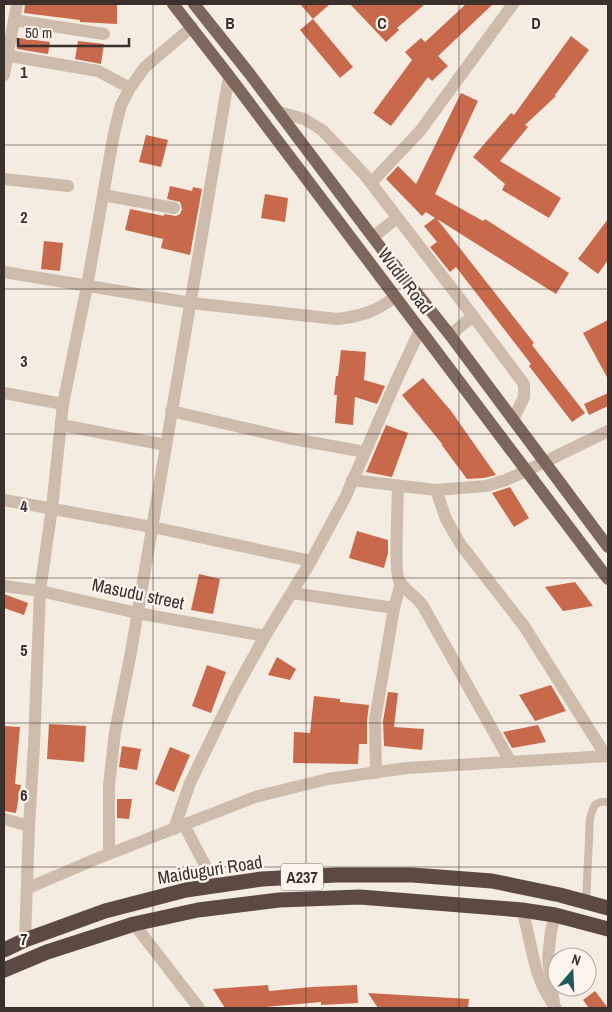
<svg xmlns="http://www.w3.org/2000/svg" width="612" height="1012" font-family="'Archivo Narrow',sans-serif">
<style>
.building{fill:#c8694b}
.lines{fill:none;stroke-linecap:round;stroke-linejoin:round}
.lane{stroke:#cdbbac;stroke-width:8}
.street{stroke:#cdbbac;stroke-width:12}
.primary{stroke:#7d675c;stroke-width:12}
.highway{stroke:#5c4a42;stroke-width:15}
.grid{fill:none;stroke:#3b302b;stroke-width:1;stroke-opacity:0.55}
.labels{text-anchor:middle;stroke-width:4.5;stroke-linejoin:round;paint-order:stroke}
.shield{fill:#fbf5ee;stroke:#756b66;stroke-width:1}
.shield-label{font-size:16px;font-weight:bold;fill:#3b302b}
.street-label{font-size:18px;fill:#3b302b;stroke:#fbf5ee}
.grid-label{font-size:16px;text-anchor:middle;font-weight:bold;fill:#3b302b;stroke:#fbf5ee;stroke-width:4.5;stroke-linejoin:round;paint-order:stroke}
</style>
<rect width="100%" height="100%" fill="#f4ebe1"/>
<!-- building -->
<g class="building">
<polygon points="25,4 117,4 117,24 80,22 80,20 24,13"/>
<polygon points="300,4 330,4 313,19"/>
<polygon points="350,4 425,4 397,28 399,30 386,42"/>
<polygon points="466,4 493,4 438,56 448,66 432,81 428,77 391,126 373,113 412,60 405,52 421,38 425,42"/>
<polygon points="313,19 353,67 340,78 300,30"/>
<polygon points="571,36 589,50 555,95 556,96 525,125 528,127 500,161 561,198 549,218 502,190 505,184 473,157 511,113 514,115"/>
<polygon points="19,38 50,42 48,54 17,49"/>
<polygon points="78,41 104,44 101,64 75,59"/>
<polygon points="461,93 478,101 435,194 483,221 485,219 569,273 556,294 437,219 534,343 532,345 585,413 572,422 529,366 531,364 456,267 450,272 430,247 437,242 424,226 435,218 426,212 422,216 386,179 398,166 416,184"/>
<polygon points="146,135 168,140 161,167 139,162"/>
<polygon points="170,186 192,191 193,187 202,189 190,255 161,248 163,239 125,230 130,209 164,216 164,214 176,216 180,214 182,209 180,202 167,199"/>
<polygon points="265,194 288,198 285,222 261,218"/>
<polygon points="608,219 608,260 598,274 578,259"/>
<polygon points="44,241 63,243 60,271 41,269"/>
<polygon points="608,320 608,379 583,333"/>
<polygon points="341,350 366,352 364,380 385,386 377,404 355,397 353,425 335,423 337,395 334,395 336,376 338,376"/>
<polygon points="423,378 451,411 496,475 484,478 467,479 441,444 443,445 402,395"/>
<polygon points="608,393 608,406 589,415 584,404"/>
<polygon points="386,425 408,433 392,477 366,472"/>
<polygon points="510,487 529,518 514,527 492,493"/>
<polygon points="357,531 388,540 388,553 384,568 349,558"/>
<polygon points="199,574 220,579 213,614 191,610"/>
<polygon points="575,582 593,606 563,611 545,587"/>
<polygon points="4,594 28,603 24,615 4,608"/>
<polygon points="277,657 296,669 290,680 268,675"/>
<polygon points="207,665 226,672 211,713 192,706"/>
<polygon points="551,685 566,711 535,721 519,695"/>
<polygon points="388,692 398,693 394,727 424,729 422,750 384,746 383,721"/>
<polygon points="314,696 340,699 340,702 369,705 367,720 367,744 359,744 358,764 293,763 294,732 310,733"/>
<polygon points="49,724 86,726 84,762 47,759"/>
<polygon points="538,725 546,742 512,748 503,732"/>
<polygon points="4,726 20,727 15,784 21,785 16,813 4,811"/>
<polygon points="122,746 141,749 137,770 119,767"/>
<polygon points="170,747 190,755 174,792 155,784"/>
<polygon points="117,799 132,799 129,819 117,818"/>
<polygon points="268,985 269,991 312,987 357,985 358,1003 321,1005 321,1002 254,1008 225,1008 213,989"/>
<polygon points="595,991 608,1008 589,1008 583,1000"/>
<polygon points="368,993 469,999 468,1008 378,1008"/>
</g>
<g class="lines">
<!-- lane -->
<path class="lane" d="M586 902 590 818C594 805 594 801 608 802"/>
<!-- street -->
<g class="street">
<polyline points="14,20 104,34"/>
<polyline points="4,55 98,71 130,88"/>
<polyline points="4,75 17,4"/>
<polyline points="279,112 304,119 322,130 364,174 473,316 450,335"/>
<polyline points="4,179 68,186"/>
<polyline points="371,183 420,131 513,4"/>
<polyline points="103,195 174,208"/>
<polyline points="373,237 397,218"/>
<path d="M4 272 191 303 337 319C362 316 375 312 395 297"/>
<polyline points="473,316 524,384 524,397 513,420"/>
<polyline points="4,393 63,404"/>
<polyline points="171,411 288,438 365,452"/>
<polyline points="61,425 166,445"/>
<polyline points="352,480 436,490 486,486 506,480 526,471 608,431"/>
<path d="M398 486C398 500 394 572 399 580 405 591 416 596 423 606L510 761"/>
<polyline points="436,490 446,519 461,545 524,626 606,756"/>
<polyline points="4,500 152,527 311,561"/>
<polyline points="4,586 40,591 137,613 265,636"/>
<polyline points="292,593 394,608 401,583"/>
<polyline points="376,773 375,720 394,608"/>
<polyline points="4,819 29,826"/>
<polyline points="184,825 216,886"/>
<polyline points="174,829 190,783 234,692 265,636 311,561 345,498 397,379 420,330"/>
<polyline points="109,854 109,785 115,732 131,652 229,76"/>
<polyline points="28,888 96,859 255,797 328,779 407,768 608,756"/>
<path d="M522 910C533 946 532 977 556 1008"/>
<polyline points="134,924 199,1008"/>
<polyline points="25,940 29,826 34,745 40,591 52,508 63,404 87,286 114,133 121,105 130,88 145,67 192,27"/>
<polyline points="554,1004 548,958 551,931 555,915"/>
</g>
<!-- primary -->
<g class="primary">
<polyline points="173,4 229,76 608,579"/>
<polyline points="194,4 249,73 381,248 450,335 608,547"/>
</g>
<!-- highway -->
<g class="highway">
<polyline points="4,950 25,940 105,911 186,890 262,879 336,875 412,875 492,881 560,895 608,908"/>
<polyline points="4,970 47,952 134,924 198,910 279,900 360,897 522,910 555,915 608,929"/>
</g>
</g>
<!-- grid -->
<path class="grid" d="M153 4V1008M306 4V1008M459 4V1008M4 145H608M4 289H608M4 434H608M4 578H608M4 723H608M4 867H608"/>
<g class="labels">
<!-- shield labels -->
<rect class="shield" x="281" y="863.5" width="42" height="27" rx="4"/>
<g class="shield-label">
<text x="302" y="883">A237</text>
</g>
<!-- street labels -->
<g class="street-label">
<text transform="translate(405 281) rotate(53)" y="6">Wudil Road</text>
<text transform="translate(138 594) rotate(12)" y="6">Masudu street</text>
<text transform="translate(210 870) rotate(-9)" y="6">Maiduguri Road</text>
</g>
</g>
<g class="grid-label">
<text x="230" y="29">B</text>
<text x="382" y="29">C</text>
<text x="536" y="29">D</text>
<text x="24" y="78">1</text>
<text x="24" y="223">2</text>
<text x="24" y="367">3</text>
<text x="24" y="512">4</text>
<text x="24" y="656">5</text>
<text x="24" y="801">6</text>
<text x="24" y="945">7</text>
</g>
<!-- border -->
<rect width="612" height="1012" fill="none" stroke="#3b302b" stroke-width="10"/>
<!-- north arrow -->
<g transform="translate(572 972) rotate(19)"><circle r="24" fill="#fbf5ee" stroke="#aea6a0"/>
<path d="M0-4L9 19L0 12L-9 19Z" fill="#1f5a5e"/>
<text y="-8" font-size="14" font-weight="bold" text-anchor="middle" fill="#3b302b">N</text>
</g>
<!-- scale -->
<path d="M18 38v8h111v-8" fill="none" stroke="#3b302b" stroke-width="2.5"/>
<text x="25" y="38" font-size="15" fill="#3b302b" stroke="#fbf5ee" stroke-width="4" paint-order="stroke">50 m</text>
</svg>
